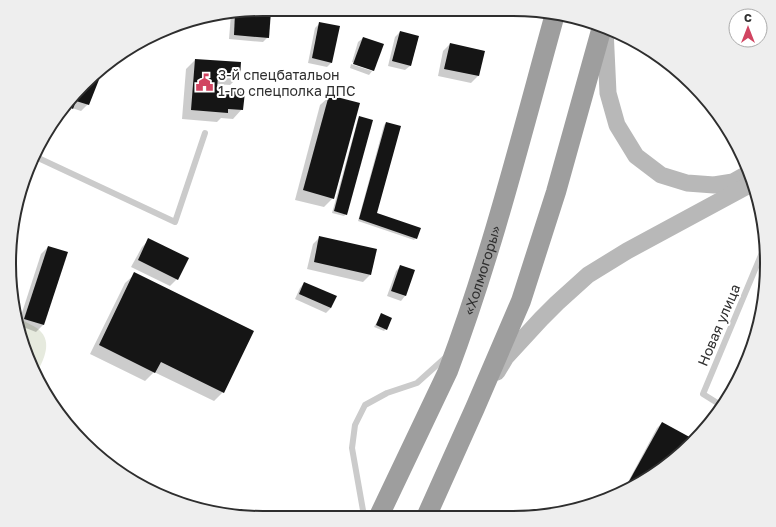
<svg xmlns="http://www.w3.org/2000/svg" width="776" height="527" font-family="'Golos Text',sans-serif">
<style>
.green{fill:#e6eade}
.shadow{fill:#0003}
.building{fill:#151515}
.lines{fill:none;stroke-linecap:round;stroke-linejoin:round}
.service{stroke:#cbcbcb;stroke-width:6}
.secondary{stroke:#b8b8b8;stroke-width:17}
.trunk{stroke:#9e9e9e;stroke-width:20}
.labels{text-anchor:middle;stroke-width:4;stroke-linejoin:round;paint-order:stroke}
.poi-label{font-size:14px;fill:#2e2e2e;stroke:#fff;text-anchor:start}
.street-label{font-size:14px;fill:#2e2e2e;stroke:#fff}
.rim{fill:none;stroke:#2e2e2e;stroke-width:2}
</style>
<rect width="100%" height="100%" fill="#fff"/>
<!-- green -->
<path class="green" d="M13 285 18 288C18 296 15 310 19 316 22 321 30 324 35 327 55 339 44 360 35 376L14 313Z"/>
<!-- shadow -->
<g class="shadow">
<polygon points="272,9 290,9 286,14"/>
<polygon points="251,11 268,37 263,42 229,39 231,14"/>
<polygon points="320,23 332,62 327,67 308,63 315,28"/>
<polygon points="400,32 410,66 405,70 388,66 395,37"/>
<polygon points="363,38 373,70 369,75 350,68 351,64 372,71 372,69 352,62 358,42"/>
<polygon points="450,44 484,51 478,76 471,83 438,76 443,51"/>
<polygon points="195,60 240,63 239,76 230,85 216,84 216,91 242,109 233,119 221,118 217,122 182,119 186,69"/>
<polygon points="103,69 88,104 81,111 72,108 65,115 61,113 72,96"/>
<polygon points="330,96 333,198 324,207 295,200 320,105"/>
<polygon points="360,117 346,214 344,216 332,213 358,119"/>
<polygon points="386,123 376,214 416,238 414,240 358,221 384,125"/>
<polygon points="320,237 370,275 363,282 307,269 313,244"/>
<polygon points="149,240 177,279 170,286 131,267 142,247"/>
<polygon points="48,247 43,325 36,332 18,325 41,254"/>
<polygon points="12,253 15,254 12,260"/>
<polygon points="401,266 414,271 405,296 401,301 387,296 396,271"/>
<polygon points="135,274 223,392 214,401 154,372 145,381 90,354 125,283"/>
<polygon points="304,283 335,297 331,308 326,313 295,299 300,288"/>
<polygon points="381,315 386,329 384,331 374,327"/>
<polygon points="662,423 694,441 692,444 625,492 622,493 657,428"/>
</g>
<!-- building -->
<g class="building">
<polygon points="255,10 271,11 269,38 234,35 235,13"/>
<polygon points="319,22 340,26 332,63 312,58"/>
<polygon points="400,31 419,36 411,66 392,61"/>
<polygon points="363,37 384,44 374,71 353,64"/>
<polygon points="450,43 485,51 479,76 444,69"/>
<polygon points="195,59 241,62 240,77 218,75 217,90 245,92 243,110 228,109 228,113 191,110"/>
<polygon points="104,67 89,105 76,101 73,109 66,105 72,96"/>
<polygon points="329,95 360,103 334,199 303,190"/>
<polygon points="359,116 373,120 347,215 334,211"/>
<polygon points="386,122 401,126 377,213 421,228 417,239 359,219"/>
<polygon points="319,236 377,249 371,275 314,262"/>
<polygon points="148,238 189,258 178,280 138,260"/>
<polygon points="48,246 68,252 44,325 24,319"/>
<polygon points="400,265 415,270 406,296 391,291"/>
<polygon points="134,272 254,331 224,393 161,362 155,373 99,345"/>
<polygon points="304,282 337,296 331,308 299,294"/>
<polygon points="381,313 392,318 387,330 376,325"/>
<polygon points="662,422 695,440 692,444 623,492"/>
</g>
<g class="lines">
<!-- service -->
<g class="service">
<polyline points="34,156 175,222 205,133"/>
<polyline points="719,404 703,394 764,248"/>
<polyline points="364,516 352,448 355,425 365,405 387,393 417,383 446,357"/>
</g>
<!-- secondary -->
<g class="secondary">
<polyline points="605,29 608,93 617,125 636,156 661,175 687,183 714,185 733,182 749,173"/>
<polyline points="497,372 506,357 541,319 557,303 588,275 627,251 751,184"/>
</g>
<!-- trunk -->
<g class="trunk">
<polyline points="427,515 475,408 521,301 556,192 602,27"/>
<path id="s1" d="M379 516 448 371C492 254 522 133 555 14"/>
</g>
</g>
<!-- icons -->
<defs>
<symbol id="civic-bare" viewBox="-9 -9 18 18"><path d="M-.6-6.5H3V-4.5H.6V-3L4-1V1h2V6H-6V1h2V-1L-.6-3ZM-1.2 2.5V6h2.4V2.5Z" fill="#d14461" stroke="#fff" stroke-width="2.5" paint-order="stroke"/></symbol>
</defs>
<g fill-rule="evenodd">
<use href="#civic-bare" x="192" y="70" width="25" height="25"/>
</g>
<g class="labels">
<!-- poi labels -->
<g class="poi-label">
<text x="218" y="80">3-й спецбатальон<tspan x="218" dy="16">1-го спецполка ДПС</tspan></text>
</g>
<!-- street labels -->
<g class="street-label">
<text dy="5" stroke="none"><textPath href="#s1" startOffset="267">«Холмогоры»</textPath></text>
<text transform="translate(719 325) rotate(-67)" y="5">Новая улица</text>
</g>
</g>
<!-- crop -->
<path d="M0 0H776V527H0ZM263 16H513A247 247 0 0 1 760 263V264A247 247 0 0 1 513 511H263A247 247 0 0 1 16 264V263A247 247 0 0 1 263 16Z" fill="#eee" fill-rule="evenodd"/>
<path class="rim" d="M263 16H513A247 247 0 0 1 760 263V264A247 247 0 0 1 513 511H263A247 247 0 0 1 16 264V263A247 247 0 0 1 263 16Z"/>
<!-- north arrow -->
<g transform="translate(748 28)"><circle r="19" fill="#ffffff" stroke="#ababab"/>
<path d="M0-3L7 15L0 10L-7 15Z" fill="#d14461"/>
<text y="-6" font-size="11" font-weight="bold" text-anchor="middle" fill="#2e2e2e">С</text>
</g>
</svg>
